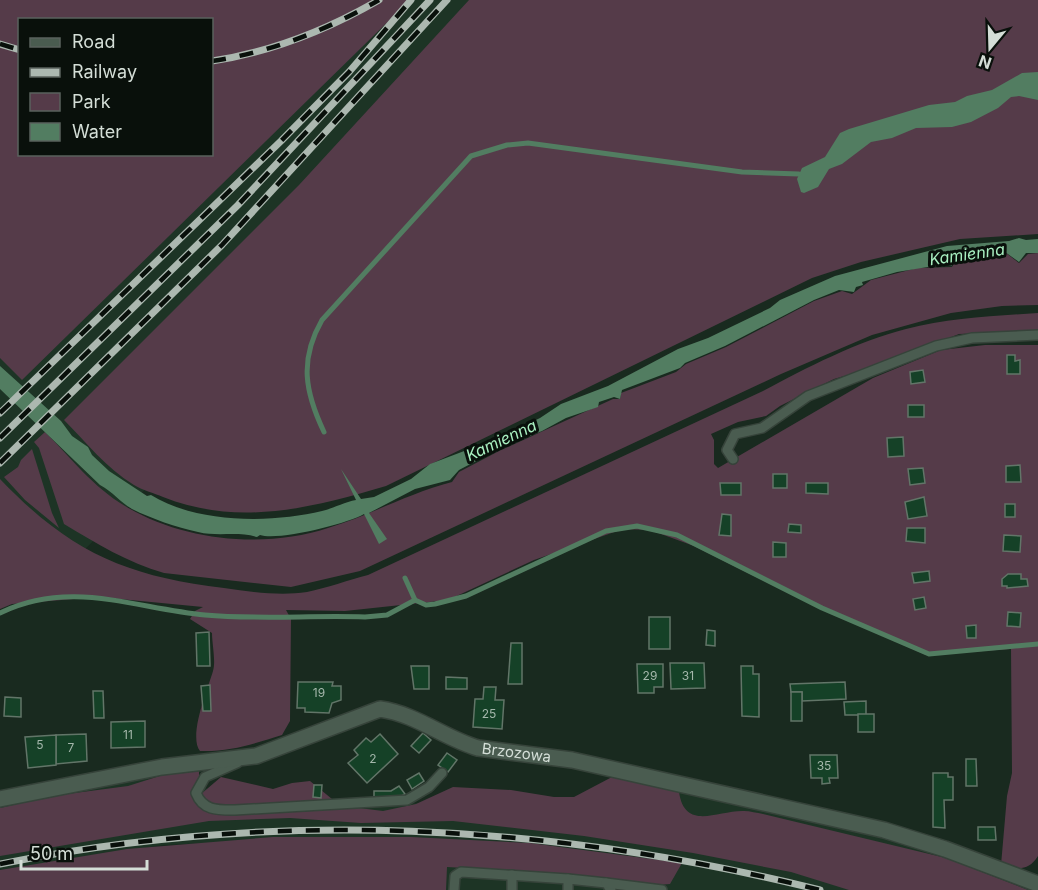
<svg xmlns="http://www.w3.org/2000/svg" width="1038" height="890" font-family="Inter,sans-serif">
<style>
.built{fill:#1d3425}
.green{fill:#553b49;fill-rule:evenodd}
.water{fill:#527d61}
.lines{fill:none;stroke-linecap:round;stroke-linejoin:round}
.stream{stroke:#527d61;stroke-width:5}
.building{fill:#154127;stroke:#627568;stroke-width:1.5}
.service-casing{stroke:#36433a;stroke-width:12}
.minor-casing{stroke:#36433a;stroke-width:18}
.service{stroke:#4a5c50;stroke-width:9}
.minor{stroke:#4a5c50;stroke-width:15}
.rail-casing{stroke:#acb8b0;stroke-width:7}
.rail{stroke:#09100b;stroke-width:4.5;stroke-dasharray:14;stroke-linecap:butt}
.labels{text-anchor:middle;stroke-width:6;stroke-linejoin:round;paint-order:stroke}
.number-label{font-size:12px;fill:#a4b7ab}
.street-label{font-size:15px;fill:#d4ded7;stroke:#09100b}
.water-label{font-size:16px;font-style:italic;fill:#a9f0c1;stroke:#09100b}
</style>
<rect width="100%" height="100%" fill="#192a1f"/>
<!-- built -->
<g class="built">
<polygon points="325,0 565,0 205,430 68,566 0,591 0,263 212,154"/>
<polygon points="153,775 284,808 420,803 608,822 682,791 884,838 950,857 1034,890 438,890 235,842 163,845 0,870 0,804"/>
</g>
<!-- green -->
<g class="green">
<path d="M0 0H410L22 380 0 358ZM20 20H212V154H20Z"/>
<path d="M469 0H1038V234L960 239 861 262 812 278 386 486C311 508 239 527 163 497 154 493 142 490 134 485 106 468 86 442 64 420L299 185Z"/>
<path d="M1000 253H1006L1019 263 1028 254 1038 253V305L1002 306 951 313 872 335 781 374 360 571 291 587 164 573C128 563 96 543 64 524L39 448 34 442 45 432C71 458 93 487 125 506 183 541 264 549 328 528 371 515 409 493 452 482L459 472 499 451 613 399H620L621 393 676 372 686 364 726 347 814 301 842 291 852 294 871 280 917 268 952 267 955 261Z"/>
<path d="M1038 313V331L959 334 865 370 834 379 780 406 766 416 738 422 711 434 714 440V464L718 468 873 378 941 350 985 345H1038V856C1028 872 1017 869 1001 865L1007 796 1012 773 1011 649 926 655 804 601 694 546 650 530 623 529 534 560 448 600 345 611 286 610 291 619 290 721 282 735C253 744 230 752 200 751 188 736 208 688 213 671 216 661 212 644 212 633L190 619 195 611 203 607 99 597 12 604 0 609V479C70 552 125 576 224 588 251 592 280 596 307 592 327 588 348 580 368 575L763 391C806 368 858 341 906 329 949 318 994 316 1038 313Z"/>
<polygon points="32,449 52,513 59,528 25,500 4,477 18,467 21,460"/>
<path d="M185 768 199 770V777L191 793 194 800 221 777 273 789 292 783 310 781 332 799 351 807 383 811 416 804 453 787 511 790 554 797H574L612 777 679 792C685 832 718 810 744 811 750 811 757 813 763 814L946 858 1028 890H849L791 872 693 853 584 836 453 821 361 823 290 818 209 821 0 856V808L52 796 128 786Z"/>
<polygon points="273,837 411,837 530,843 682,863 670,884 657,885 536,872 447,867 446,890 0,890 0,870 127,849"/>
</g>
<!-- water -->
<g class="water">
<polygon points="1038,72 1038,100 1019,96 1011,97 998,108 971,122 952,127 916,128 892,138 871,142 842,164 829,169 818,187 804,193 801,192 797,179 802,168 825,157 840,133 849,129 929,105 955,102 967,96 992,90 1022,73"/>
<path d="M1019 238 1026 240 1038 239V253H1026L1019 262 1005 252 958 259 952 262V266L946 264 897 272 862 282 863 285 856 287 854 292 839 290 814 300 725 346 685 363 680 368 622 390 620 399 614 397 599 402 598 407 566 418 542 431 499 449 459 470 450 480 415 489 369 513 387 539 379 544 364 514C347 524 278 541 260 535L257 537C238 531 218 537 198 532 176 527 152 519 132 509 120 502 113 492 100 485L0 389V366L61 421 72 436 88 447 92 455 109 471 147 496 151 495C198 524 272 523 322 511 332 509 344 502 356 500L341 469 361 499 374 497 411 479 430 464 501 437 540 418 561 404 608 386 678 349 708 338 770 308 780 300 835 276 947 246 1009 241Z"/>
</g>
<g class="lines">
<!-- stream -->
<g class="stream">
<path d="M324 432C305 392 299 360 322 320L471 156 507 145 528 143 742 172 799 174"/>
<polyline points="405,578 415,600 426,605 435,604 466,596 606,531 637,526 677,535 822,608 929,654 1038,644"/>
<path d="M0 613C70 579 133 608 205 615 258 620 312 615 365 617L387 615 415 600"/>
</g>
</g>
<!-- building -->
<g class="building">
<polygon points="1007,355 1015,355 1015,361 1020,360 1020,374 1007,374"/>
<polygon points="923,370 925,382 911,384 910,372"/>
<rect x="908" y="405" width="16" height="12"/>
<polygon points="903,437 904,456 888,457 887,438"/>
<polygon points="1020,465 1021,482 1006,482 1006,466"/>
<polygon points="923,468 925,483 910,485 908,469"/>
<rect x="773" y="474" width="14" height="14"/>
<polygon points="720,483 741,483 741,495 721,495"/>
<polygon points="806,483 828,483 828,494 806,493"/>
<polygon points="924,497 927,516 908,519 905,502"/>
<rect x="1005" y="504" width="10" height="13"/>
<polygon points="722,514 731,515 731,536 719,535"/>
<polygon points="789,524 801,525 801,533 788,532"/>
<polygon points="907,528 925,528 925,543 906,541"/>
<polygon points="1004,535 1021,536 1020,552 1003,551"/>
<polygon points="773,542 786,543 786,557 773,557"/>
<polygon points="929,571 930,581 914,583 912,573"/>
<polygon points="1008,574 1021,574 1021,579 1027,579 1028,586 1007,588 1007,586 1002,586 1002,579"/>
<polygon points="924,597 926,608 915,610 913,599"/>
<polygon points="1008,612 1021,613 1020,627 1007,626"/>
<rect x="649" y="617" width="21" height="32"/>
<polygon points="976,625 976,638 967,638 966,626"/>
<polygon points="707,630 715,631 715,646 706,645"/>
<polygon points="209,632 210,666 197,666 196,633"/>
<polygon points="511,643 522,643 522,684 508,684"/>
<polygon points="670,663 704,663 705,688 671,689"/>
<polygon points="637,664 663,664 663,687 654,687 654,693 638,693"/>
<polygon points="411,666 429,666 429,689 414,689"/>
<polygon points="741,666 753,666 753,674 759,674 759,717 742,716"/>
<polygon points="446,677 467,678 467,689 446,689"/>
<polygon points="298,682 333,682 332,686 341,686 341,700 332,703 329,713 305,712 305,708 297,708"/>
<polygon points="845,682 846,699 802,701 802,692 791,692 790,684"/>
<polygon points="210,685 211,711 203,711 201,686"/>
<polygon points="484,687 496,687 495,700 504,700 502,729 473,727 475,699 483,699"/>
<polygon points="93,691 103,691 104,718 94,718"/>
<rect x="791" y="692" width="11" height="29"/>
<polygon points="5,697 21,698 21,717 4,716"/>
<polygon points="866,701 866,715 845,715 844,702"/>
<rect x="858" y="714" width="16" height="18"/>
<polygon points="145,721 145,747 111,748 111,722"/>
<polygon points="423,733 431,740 419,753 411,746"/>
<polygon points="86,734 87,761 56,764 56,735"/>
<polygon points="380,734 398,754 367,783 348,763 358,755 354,750 366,738 371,742"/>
<polygon points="56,735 56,765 28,768 25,737"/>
<polygon points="447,753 457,760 448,772 438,765"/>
<polygon points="810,755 837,755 838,778 829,778 830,783 822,784 822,778 811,778"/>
<polygon points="966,759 976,759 977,786 966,786"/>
<polygon points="419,773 424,781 412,789 407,780"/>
<polygon points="933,773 948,773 948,777 953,777 953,800 944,800 945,828 933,827"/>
<polygon points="314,785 322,785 321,798 313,797"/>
<polygon points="399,786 405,794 396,799 374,800 374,791 391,791"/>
<polygon points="978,827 995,827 996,840 978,840"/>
</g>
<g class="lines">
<defs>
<g id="service">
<polyline points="733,459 727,450 735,434 762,428 808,396 936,346 972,338 1038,335"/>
<path d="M237 763 205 777 196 793C203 811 218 810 235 810L407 800 429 787 442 773"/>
<polyline points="568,879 606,883 611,890"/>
<polyline points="606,883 662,890"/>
<polyline points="454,890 455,876 461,872 568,879 568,890"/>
<polyline points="512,890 512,875"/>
</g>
<g id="minor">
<path id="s1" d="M0 799 162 767 256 756 380 709C416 714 444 738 478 748L572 760 884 830 945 849 1038 884"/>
</g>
</defs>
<!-- service casing -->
<use href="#service" class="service-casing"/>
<!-- minor casing -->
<use href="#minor" class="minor-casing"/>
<!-- service -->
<use href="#service" class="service"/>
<!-- minor -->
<use href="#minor" class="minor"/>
<defs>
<g id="rail">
<polyline points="0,44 20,50"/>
<path d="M212 61C272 52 327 30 379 0"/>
<polyline points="0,413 281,141 349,72 411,0"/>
<polyline points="0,438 238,205 430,0"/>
<polyline points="0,463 222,245 447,0"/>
<path d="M0 864C273 809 551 823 820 890"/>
</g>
</defs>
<!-- rail casing -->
<use href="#rail" class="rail-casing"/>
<!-- rail -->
<use href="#rail" class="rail"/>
</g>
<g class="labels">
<!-- number labels -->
<g class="number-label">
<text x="650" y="680">29</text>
<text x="688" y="680">31</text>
<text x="319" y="697">19</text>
<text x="489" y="718">25</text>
<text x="128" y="739">11</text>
<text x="40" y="749">5</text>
<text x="71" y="752">7</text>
<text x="373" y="763">2</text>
<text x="824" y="770">35</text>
</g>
<!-- street labels -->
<g class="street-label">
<text dy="5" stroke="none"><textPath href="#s1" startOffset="537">Brzozowa</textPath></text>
</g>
<!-- water labels -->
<g class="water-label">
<text transform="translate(967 254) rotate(-8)" y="6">Kamienna</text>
<text transform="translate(501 440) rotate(-25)" y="6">Kamienna</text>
</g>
</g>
<!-- legend -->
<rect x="18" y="18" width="195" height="138" fill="#09100b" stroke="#5a625d" stroke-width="1.5"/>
<rect x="30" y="38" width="30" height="9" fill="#4a5c50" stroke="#5a625d" stroke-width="1.5"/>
<text x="72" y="48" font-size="18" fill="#d4ded7">Road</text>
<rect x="30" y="68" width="30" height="9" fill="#acb8b0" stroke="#5a625d" stroke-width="1.5"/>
<text x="72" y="78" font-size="18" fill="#d4ded7">Railway</text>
<rect x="30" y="93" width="30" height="18" fill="#553b49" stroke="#5a625d" stroke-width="1.5"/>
<text x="72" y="108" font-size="18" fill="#d4ded7">Park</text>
<rect x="30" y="123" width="30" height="18" fill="#527d61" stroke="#5a625d" stroke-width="1.5"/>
<text x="72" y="138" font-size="18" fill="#d4ded7">Water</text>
<!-- north arrow -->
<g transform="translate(990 48) rotate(199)" stroke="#09100b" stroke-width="4.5" paint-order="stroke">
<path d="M0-4.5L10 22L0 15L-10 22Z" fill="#d4ded7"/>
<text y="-9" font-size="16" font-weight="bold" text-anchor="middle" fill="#d4ded7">N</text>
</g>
<!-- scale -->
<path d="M21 860v9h126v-9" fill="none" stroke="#d4ded7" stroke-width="3"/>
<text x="30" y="860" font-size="18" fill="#d4ded7" stroke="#09100b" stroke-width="4.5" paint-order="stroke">50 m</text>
</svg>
